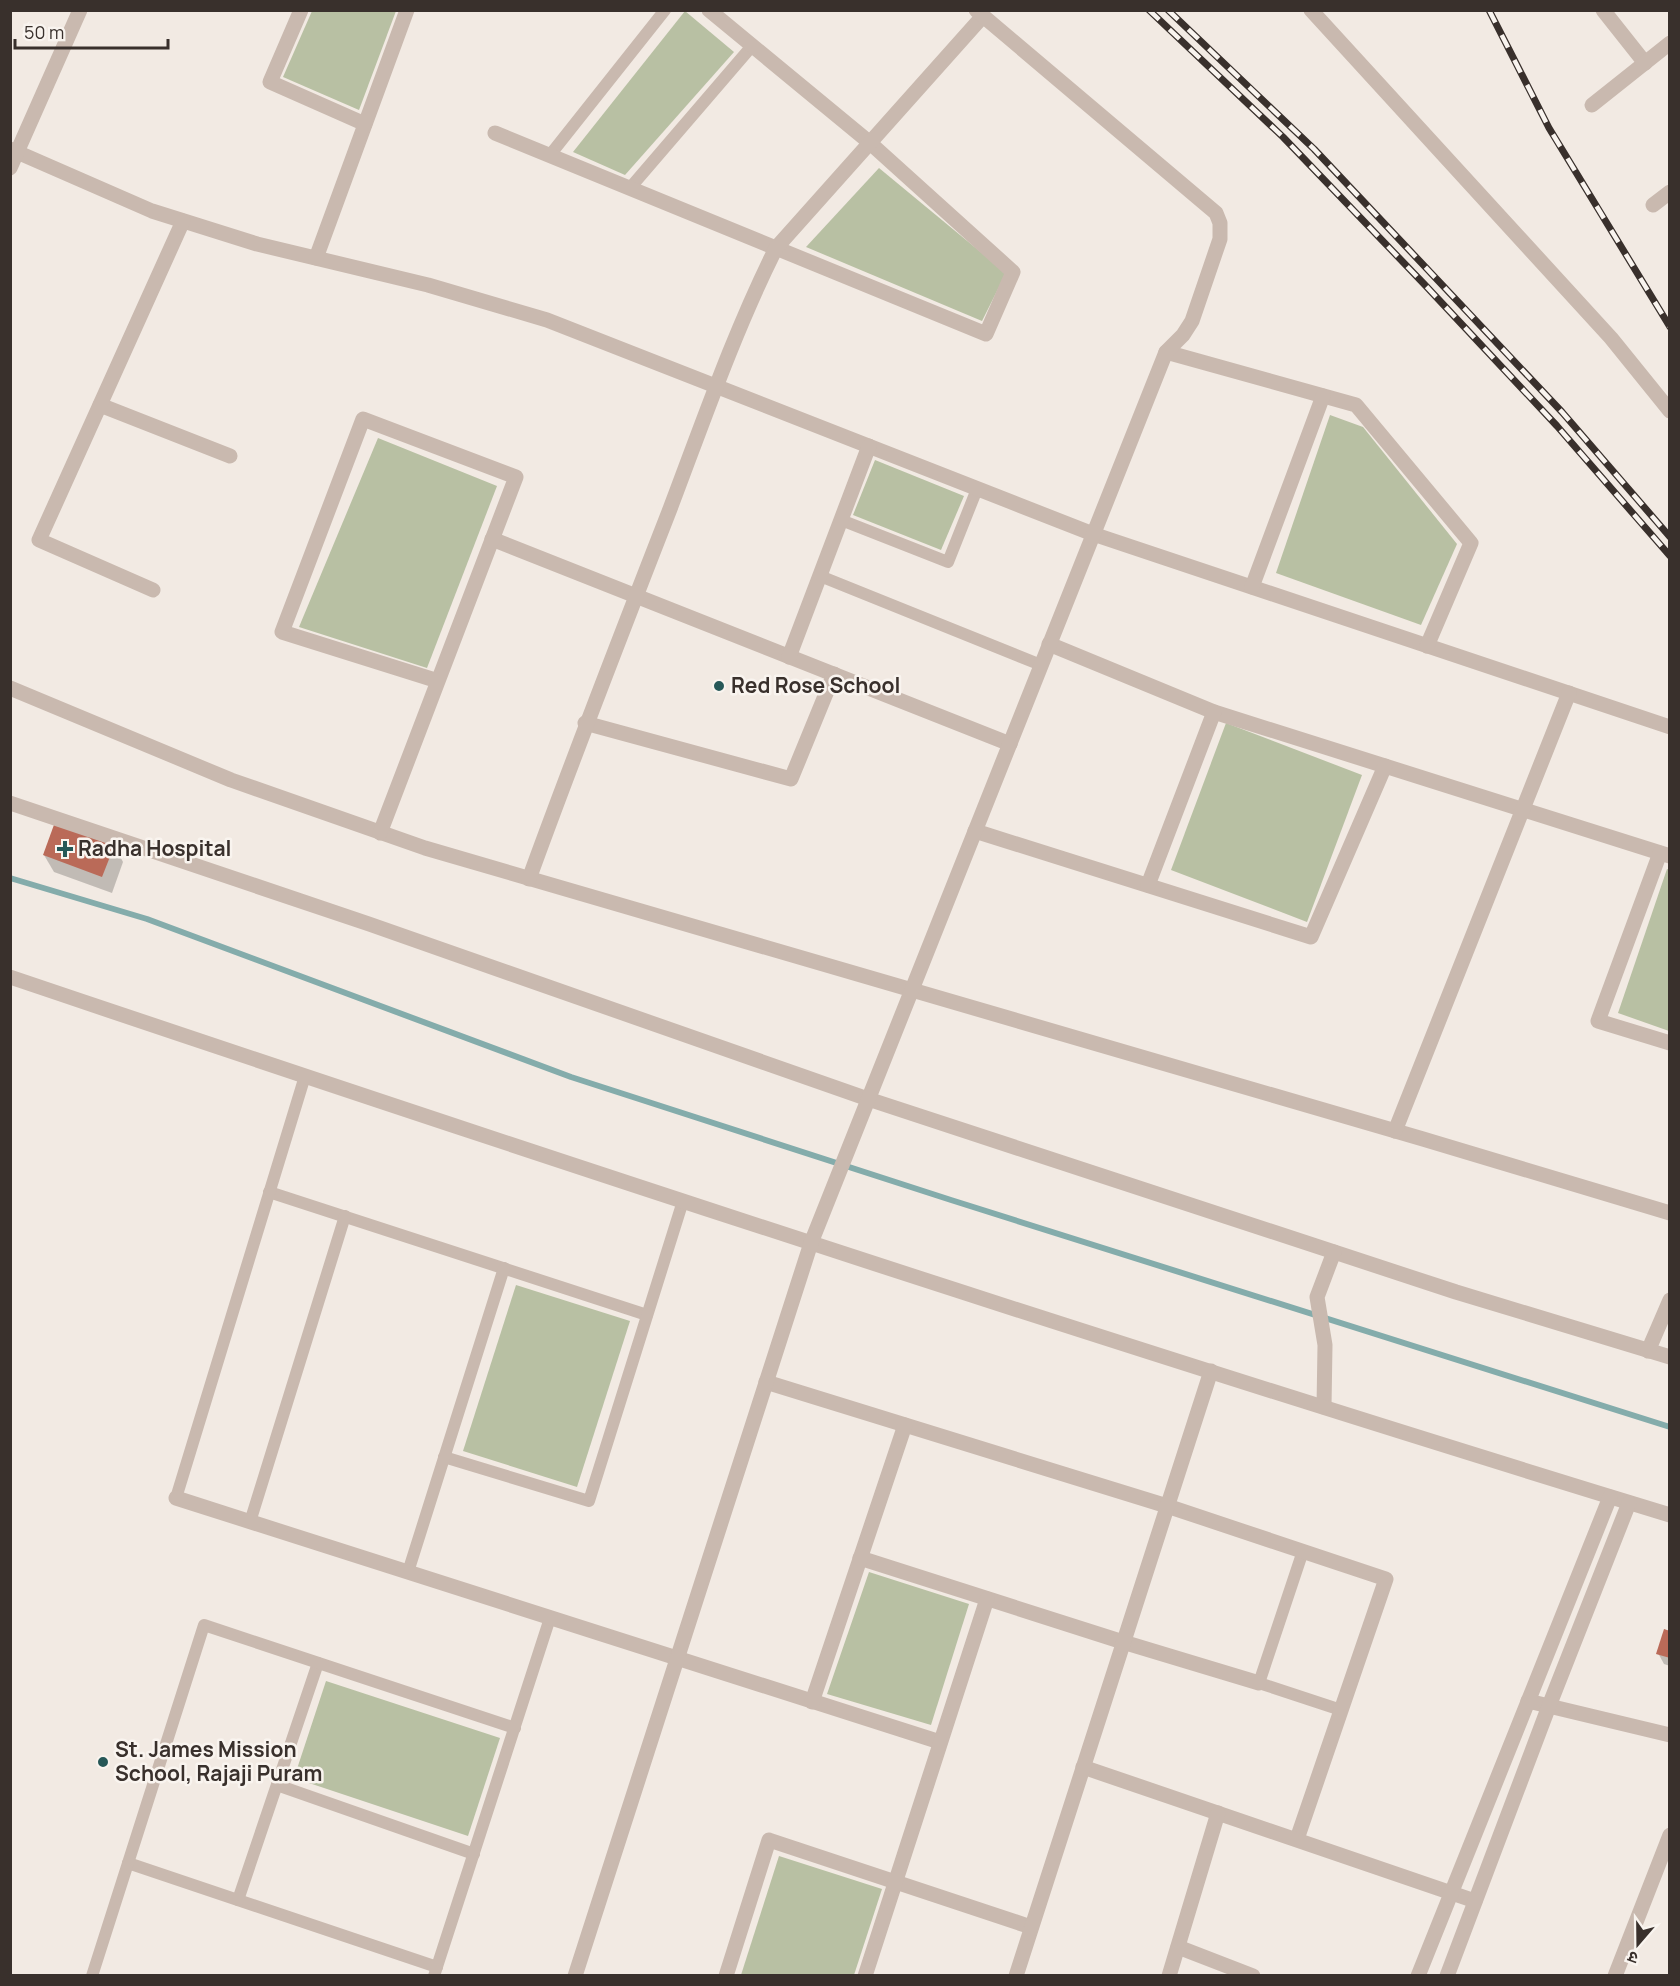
<svg xmlns="http://www.w3.org/2000/svg" width="1680" height="1986" font-family="Manrope,'Noto Sans Devanagari',sans-serif">
<style>
.green{fill:#b8c0a3}
.shadow{fill:#0003}
.lines{fill:none;stroke-linecap:round;stroke-linejoin:round}
.stream{stroke:#84acab;stroke-width:6}
.building{fill:#ba6a58}
.service{stroke:#c9b9af;stroke-width:12}
.minor{stroke:#c9b9af;stroke-width:15}
.tertiary{stroke:#c9b9af;stroke-width:15}
.rail-casing{stroke:#39302c;stroke-width:7}
.rail{stroke:#f9f4ef;stroke-width:4.5;stroke-dasharray:14;stroke-linecap:butt}
.poi-dot{fill:#265757;stroke:#f9f4ef;stroke-width:2}
.labels{text-anchor:middle;stroke-width:5;stroke-linejoin:round;paint-order:stroke}
.poi-label{font-size:21px;font-weight:bold;fill:#39302c;stroke:#f9f4ef;text-anchor:start}
</style>
<rect width="100%" height="100%" fill="#f2eae3"/>
<!-- green -->
<g class="green">
<polygon points="312,11 396,11 359,110 283,77"/>
<polygon points="685,11 734,52 625,175 573,152"/>
<polygon points="879,168 1006,273 982,321 806,247"/>
<polygon points="1330,415 1363,427 1457,544 1421,625 1276,573"/>
<polygon points="378,438 497,486 427,668 299,627"/>
<polygon points="875,460 964,496 941,550 853,515"/>
<polygon points="1226,723 1362,775 1307,922 1171,870"/>
<polygon points="1667,869 1670,870 1669,1031 1618,1013"/>
<polygon points="516,1285 630,1321 577,1487 463,1451"/>
<polygon points="869,1572 969,1604 931,1725 827,1694"/>
<polygon points="326,1681 500,1738 468,1836 294,1778"/>
<polygon points="779,1856 882,1889 854,1975 741,1975"/>
</g>
<!-- shadow -->
<g class="shadow">
<polygon points="114,845 123,862 112,893 54,872 44,855"/>
<polygon points="1670,1633 1670,1666 1664,1664 1658,1653"/>
</g>
<g class="lines">
<!-- stream -->
<polyline class="stream" points="10,878 147,919 571,1077 951,1200 1670,1427"/>
</g>
<!-- building -->
<g class="building">
<polygon points="55,822 115,844 102,877 43,855"/>
<polygon points="1664,1629 1670,1631 1670,1658 1656,1654"/>
</g>
<g class="lines">
<!-- service -->
<g class="service">
<polyline points="550,155 665,10"/>
<polyline points="630,188 752,46"/>
<polyline points="841,520 948,562 977,489"/>
<polyline points="820,576 1041,665"/>
<polyline points="269,1192 647,1315"/>
<polyline points="444,1457 589,1501 683,1201"/>
<polyline points="176,1498 305,1076"/>
<polyline points="250,1522 345,1216"/>
<polyline points="1303,1551 1259,1683 1341,1710"/>
<polyline points="408,1572 504,1268"/>
<polyline points="277,1785 474,1854"/>
<polyline points="128,1863 437,1967"/>
<polyline points="238,1900 318,1663"/>
<polyline points="92,1976 204,1625 515,1728"/>
<polyline points="434,1976 550,1618"/>
</g>
<!-- minor -->
<g class="minor">
<polyline points="301,10 270,82 365,124"/>
<polyline points="1603,10 1645,63"/>
<polyline points="1592,105 1670,43"/>
<polyline points="495,133 986,334 1013,272 869,142 709,10"/>
<polyline points="10,149 152,211 257,244 428,285 547,320 1093,534 1670,727"/>
<polyline points="1653,205 1670,192"/>
<polyline points="316,258 407,10"/>
<polyline points="1166,352 1356,405 1471,543 1427,646"/>
<polyline points="100,405 230,456"/>
<polyline points="492,539 1010,744"/>
<polyline points="1252,587 1323,396"/>
<polyline points="153,590 39,540 183,221"/>
<polyline points="1049,644 1214,712 1670,856"/>
<polyline points="789,657 869,446"/>
<polyline points="10,688 231,780 425,848 1423,1139 1670,1213"/>
<polyline points="585,723 791,779 834,674"/>
<polyline points="10,803 369,924 868,1099 1456,1292 1670,1357"/>
<polyline points="975,831 1311,937 1385,766"/>
<polyline points="380,833 516,477 363,419 282,632 438,681"/>
<polyline points="1660,853 1598,1021 1670,1043"/>
<path d="M529 879C574 755 622 632 670 509 703 422 734 332 776 248L983 16"/>
<polyline points="1148,885 1214,712"/>
<polyline points="1395,1131 1569,693"/>
<polyline points="1648,1351 1670,1300"/>
<polyline points="766,1382 1167,1506 1386,1579 1297,1839"/>
<polyline points="1324,1407 1325,1345 1317,1297 1334,1252"/>
<polyline points="176,1498 940,1742"/>
<polyline points="860,1558 1123,1642 1259,1683"/>
<polyline points="1528,1701 1670,1735"/>
<polyline points="812,1702 905,1425"/>
<polyline points="1083,1767 1475,1901"/>
<polyline points="1178,1947 1253,1976"/>
<polyline points="726,1976 769,1840 1031,1927"/>
<polyline points="865,1976 987,1599"/>
<polyline points="1016,1976 1211,1371"/>
<polyline points="1169,1976 1218,1813"/>
<polyline points="1615,1976 1670,1835"/>
</g>
<!-- tertiary -->
<g class="tertiary">
<polyline points="1311,10 1611,338 1670,411"/>
<polyline points="10,168 80,10"/>
<path d="M10 977C561 1163 1114 1345 1670 1515"/>
<polyline points="575,1976 811,1243 1166,352 1183,335 1192,321 1220,239 1220,223 1216,213 976,10"/>
<polyline points="1418,1976 1610,1497"/>
<polyline points="1447,1976 1549,1706 1629,1503"/>
</g>
<defs>
<g id="rail">
<polyline points="1149,10 1283,137 1425,285 1557,426 1670,556"/>
<polyline points="1168,10 1314,149 1562,412 1670,537"/>
<polyline points="1489,10 1549,128 1670,327"/>
</g>
</defs>
<!-- rail casing -->
<use href="#rail" class="rail-casing"/>
<!-- rail -->
<use href="#rail" class="rail"/>
</g>
<!-- markers -->
<g class="poi-dot">
<circle cx="719" cy="686" r="6"/>
<path d="M62 840h6v6h6v6h-6v6h-6v-6h-6v-6h6z"/>
<circle cx="103" cy="1762" r="6"/>
</g>
<g class="labels">
<!-- poi labels -->
<g class="poi-label">
<text x="731" y="693">Red Rose School</text>
<text x="78" y="856">Radha Hospital</text>
<text x="115" y="1757">St. James Mission<tspan x="115" dy="24">School, Rajaji Puram</tspan></text>
</g>
</g>
<!-- border -->
<rect width="1680" height="1986" fill="none" stroke="#39302c" stroke-width="24"/>
<!-- north arrow -->
<g transform="translate(1638 1944) rotate(200)" stroke="#f9f4ef" stroke-width="4.5" paint-order="stroke">
<path d="M0-4.5L10 22L0 15L-10 22Z" fill="#39302c"/>
<text y="-9" font-size="16" font-weight="bold" text-anchor="middle" fill="#39302c">उ</text>
</g>
<!-- scale -->
<path d="M15 39v9h153v-9" fill="none" stroke="#39302c" stroke-width="3"/>
<text x="24" y="39" font-size="18" fill="#39302c" stroke="#f9f4ef" stroke-width="4.5" paint-order="stroke">50 m</text>
</svg>
